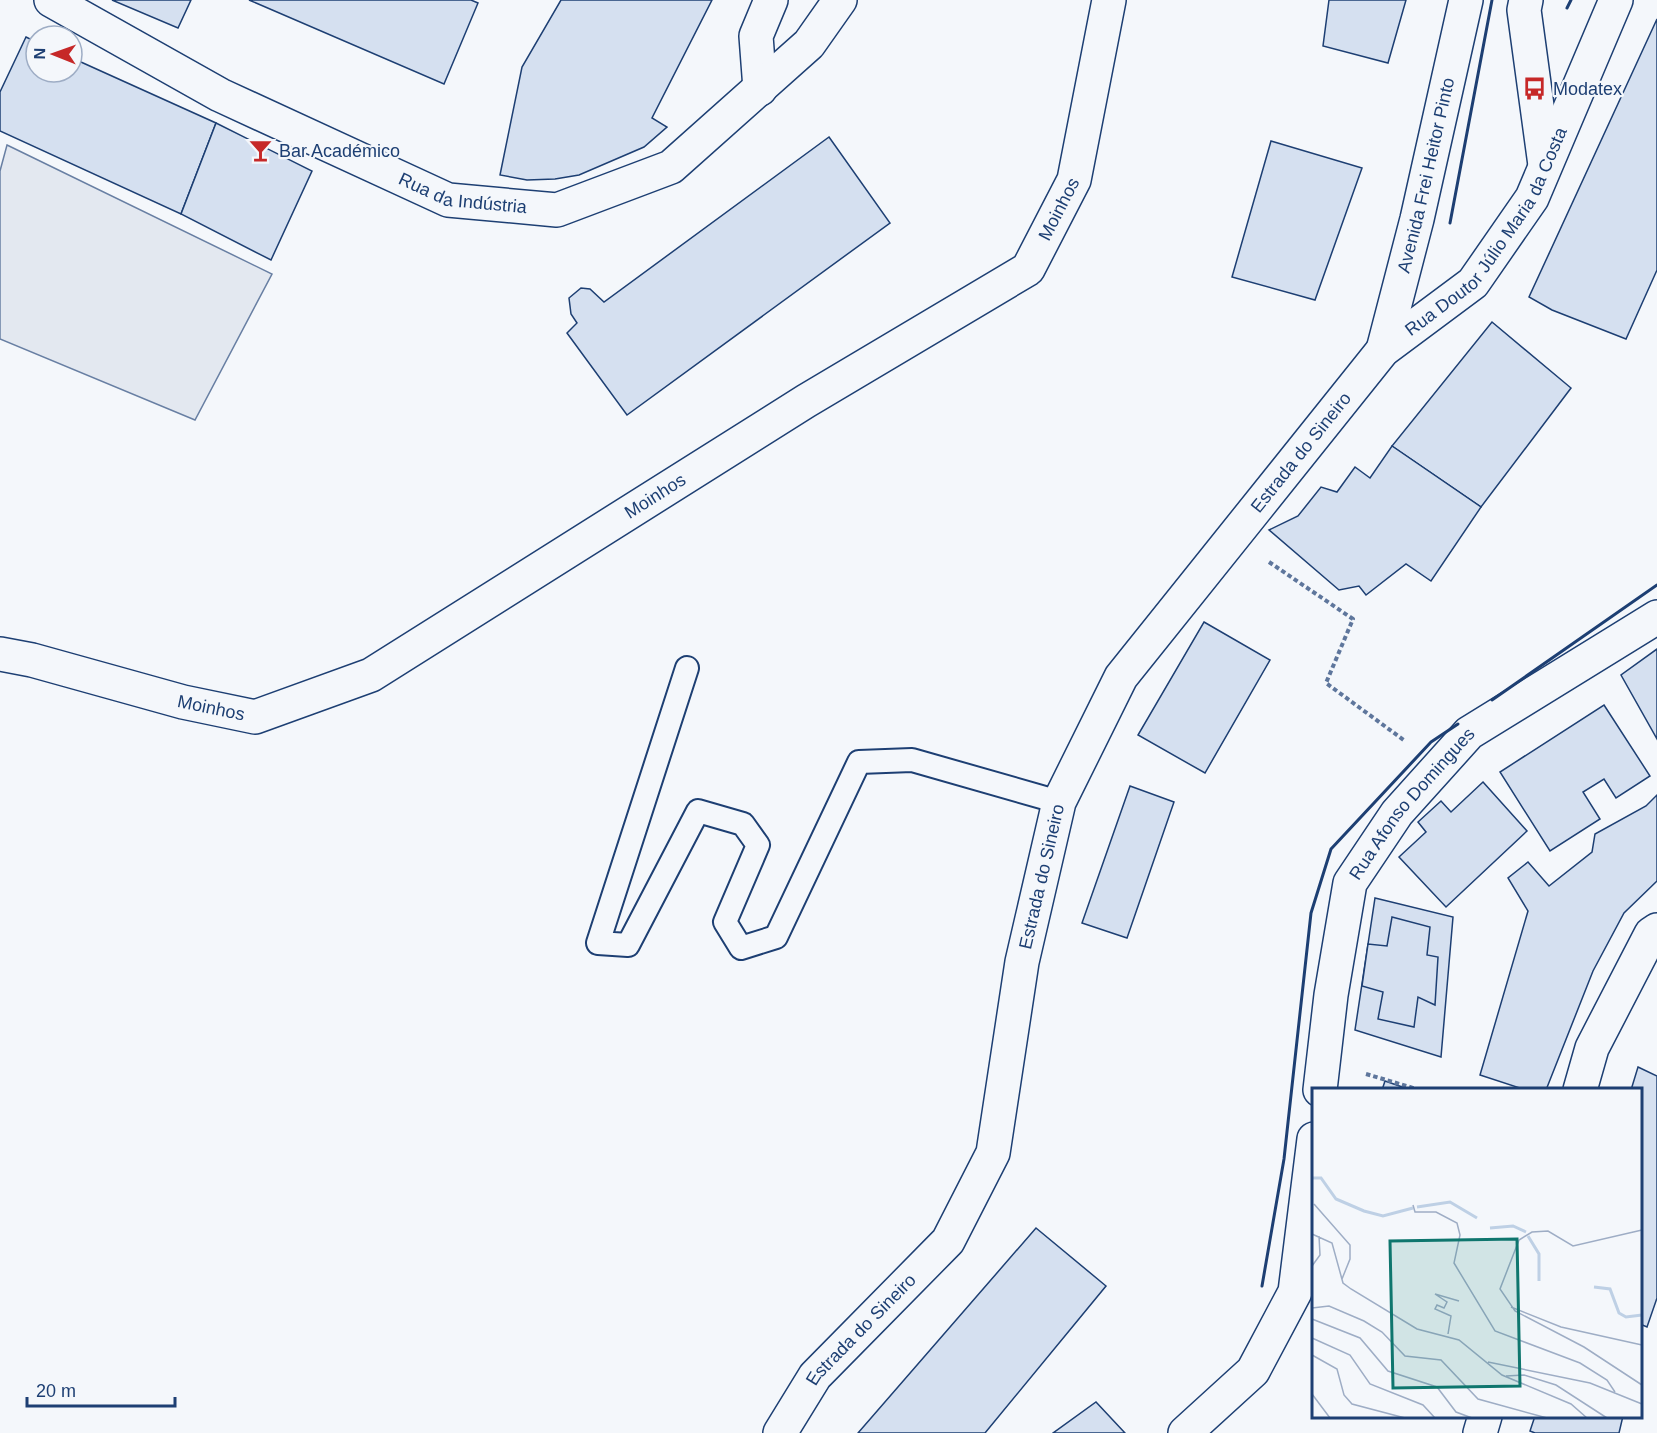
<svg xmlns="http://www.w3.org/2000/svg" width="1657" height="1433" font-family="Helvetica,sans-serif">
<style>
.parking{fill:#e3e8f0;stroke:#687fa3;stroke-width:1.5}
.building{fill:#d5e0f0;stroke:#1d3f73;stroke-width:1.5}
.lines{fill:none;stroke-linecap:round;stroke-linejoin:round}
.service-casing{stroke:#1d3f73;stroke-width:26}
.minor-casing{stroke:#1d3f73;stroke-width:36}
.tertiary-casing{stroke:#1d3f73;stroke-width:36}
.path{stroke:#5e769c;stroke-width:4;stroke-dasharray:4.5 3;stroke-linecap:butt}
.service{stroke:#f4f7fb;stroke-width:22}
.minor{stroke:#f4f7fb;stroke-width:33}
.tertiary{stroke:#f4f7fb;stroke-width:33}
.wall{stroke:#1d3f73;stroke-width:3}
.labels{text-anchor:middle;stroke-width:4.5;stroke-linejoin:round;paint-order:stroke}
.poi-label{font-size:18px;fill:#1d3f73;stroke:#f4f7fb;text-anchor:start}
.street-label{font-size:18px;fill:#1d3f73;stroke:#f4f7fb}
.inset-river{fill:none;stroke:#bed0e5;stroke-width:3}
.inset-road{fill:none;stroke:#9eadc5;stroke-width:1.5}
.view{fill:#0f766e;fill-opacity:0.15;stroke:#0f766e;stroke-width:3}
.inset-edge{fill:none;stroke:#1d3f73;stroke-width:3}
</style>
<rect width="100%" height="100%" fill="#f4f7fb"/>
<!-- parking -->
<polygon class="parking" points="7,145 272,274 195,420 0,339 0,171"/>
<!-- building -->
<g class="building">
<polygon points="112,0 191,0 178,28"/>
<polygon points="249,0 471,0 478,3 444,84"/>
<polygon points="561,0 712,0 652,118 667,127 644,147 579,175 555,179 527,180 500,175 522,67"/>
<polygon points="1329,0 1406,0 1388,63 1323,46"/>
<polygon points="1657,19 1657,270 1626,339 1552,310 1529,297"/>
<polygon points="26,37 36,42 36,72 72,72 72,58 216,123 181,214 0,131 0,92"/>
<polygon points="216,123 312,171 271,260 181,214"/>
<polygon points="829,137 890,223 627,415 567,333 577,323 571,314 569,298 581,288 590,289 604,302"/>
<polygon points="1271,141 1362,168 1315,300 1232,277"/>
<polygon points="1492,322 1571,388 1481,507 1392,446"/>
<polygon points="1392,446 1481,507 1431,581 1406,564 1366,595 1359,586 1339,590 1269,530 1298,516 1321,487 1337,492 1355,467 1370,478"/>
<polygon points="1204,622 1270,660 1205,773 1138,735"/>
<polygon points="1657,649 1657,739 1621,675"/>
<polygon points="1604,705 1650,776 1616,798 1604,779 1583,792 1600,819 1550,851 1500,772"/>
<polygon points="1483,782 1527,831 1446,907 1399,857 1426,832 1418,822 1441,801 1451,812"/>
<polygon points="1130,786 1174,802 1127,938 1082,923"/>
<polygon points="1657,795 1657,881 1624,913 1593,971 1546,1090 1526,1090 1480,1075 1528,911 1508,878 1528,862 1549,886 1592,852 1595,834 1646,806"/>
<polygon points="1375,898 1453,917 1441,1057 1355,1030"/>
<polygon points="1392,917 1430,927 1427,955 1438,957 1435,1005 1418,997 1414,1027 1378,1019 1383,992 1362,986 1368,944 1387,946"/>
<polygon points="1638,1067 1657,1076 1657,1298 1647,1327 1640,1324 1640,1090 1631,1090"/>
<polygon points="1385,1081 1411,1090 1382,1090"/>
<polygon points="1036,1228 1106,1286 985,1433 858,1433"/>
<polygon points="1096,1402 1125,1433 1053,1433"/>
<polygon points="1535,1416 1623,1416 1619,1433 1535,1433 1530,1431"/>
</g>
<g class="lines">
<defs>
<polyline id="service" points="687,668 598,943 628,945 698,811 743,824 758,845 725,922 741,948 776,937 859,762 912,760 1059,802"/>
<g id="minor">
<polyline points="1526,0 1524,10 1545,165"/>
<polyline points="760,89 756,36 771,0"/>
<path id="s1" d="M1383 350 1417 219 1466 0"/>
<path id="s2" d="M0 654 32 660 183 702 255 717 371 675 806 401 1028 269 1074 180 1109 0"/>
<path id="s3" d="M1320 1090 1331 995 1350 883 1397 813 1469 733 1657 617"/>
<polyline points="1580,1090 1592,1048 1651,934 1657,930"/>
<path id="s4" d="M780 1433 815 1376 948 1241 993 1153 1022 962 1059 802 1121 677 1383 350 1473 283 1532 198 1616 0"/>
<polyline points="1185,1433 1253,1371 1295,1292 1314,1139"/>
<polyline points="1480,1433 1485,1416"/>
</g>
<g id="tertiary">
<path id="s5" d="M51 0 220 95 448 200 557 210 671 167 809 44 840 0"/>
</g>
</defs>
<!-- service casing -->
<use href="#service" class="service-casing"/>
<!-- minor casing -->
<use href="#minor" class="minor-casing"/>
<!-- tertiary casing -->
<use href="#tertiary" class="tertiary-casing"/>
<!-- path -->
<g class="path">
<polyline points="1269,562 1353,619 1326,683 1405,741"/>
<polyline points="1366,1074 1420,1090"/>
</g>
<!-- service -->
<use href="#service" class="service"/>
<!-- minor -->
<use href="#minor" class="minor"/>
<!-- tertiary -->
<use href="#tertiary" class="tertiary"/>
<!-- wall -->
<g class="wall">
<polyline points="1567,8 1571,0"/>
<polyline points="1450,223 1492,0"/>
<polyline points="1492,700 1657,585"/>
<polyline points="1262,1286 1284,1159 1311,913 1331,849 1431,742 1458,724"/>
</g>
</g>
<!-- icons -->
<defs>
<symbol id="bus-bare" viewBox="-9 -9 18 18"><path d="M-5-6H5V4H4V6H2V4H-2V6H-4V4H-5ZM-3.5-4V0h7V-4ZM-3.5 1.2v1.5H-2V1.2ZM2 1.2v1.5H3.5V1.2Z" fill="#c62828" stroke="#f4f7fb" stroke-width="2.5" paint-order="stroke"/></symbol>
<symbol id="bar-bare" viewBox="-9 -9 18 18"><path d="M-6-5H6L.8 .8V4.5H3.5V6h-7V4.5H-.8V.8Z" fill="#c62828" stroke="#f4f7fb" stroke-width="2.5" paint-order="stroke"/></symbol>
</defs>
<g fill-rule="evenodd">
<use href="#bus-bare" x="1518" y="72" width="33" height="33"/>
<use href="#bar-bare" x="244" y="134" width="33" height="33"/>
</g>
<g class="labels">
<!-- poi labels -->
<g class="poi-label">
<text x="1553" y="95">Modatex</text>
<text x="279" y="157">Bar Académico</text>
</g>
<!-- street labels -->
<g class="street-label">
<text dy="6" stroke="none"><textPath href="#s1" startOffset="180">Avenida Frei Heitor Pinto</textPath></text>
<text dy="6" stroke="none"><textPath href="#s5" startOffset="458">Rua da Indústria</textPath></text>
<text dy="6" stroke="none"><textPath href="#s2" startOffset="1226">Moinhos</textPath></text>
<text dy="6" stroke="none"><textPath href="#s4" startOffset="1432">Rua Doutor Júlio Maria da Costa</textPath></text>
<text dy="6" stroke="none"><textPath href="#s4" startOffset="1140">Estrada do Sineiro</textPath></text>
<text dy="6" stroke="none"><textPath href="#s2" startOffset="722">Moinhos</textPath></text>
<text dy="6" stroke="none"><textPath href="#s2" startOffset="218">Moinhos</textPath></text>
<text dy="6" stroke="none"><textPath href="#s3" startOffset="310">Rua Afonso Domingues</textPath></text>
<text dy="6" stroke="none"><textPath href="#s4" startOffset="636">Estrada do Sineiro</textPath></text>
<text dy="6" stroke="none"><textPath href="#s4" startOffset="132">Estrada do Sineiro</textPath></text>
</g>
</g>
<!-- overview -->
<g transform="translate(1312 1088)">
<rect width="330" height="330" fill="#f4f7fb"/>
<path class="inset-river" d="M0 90H9L24 111 52 123 71 128 101 120M105 119 138 114 165 130M178 140 201 138 214 144M216 148 227 166V193M282 199 298 201 307 225 314 229 330 227"/>
<path class="inset-road" d="M2 116 38 157V171L30 191M101 117 103 124H124L145 135 148 147 142 175 183 243 268 275 295 292 303 304M330 142 261 158 236 143 220 144 207 152 188 201 203 223 272 259 330 297M0 146 20 155 31 195 39 201 105 241 147 252 190 287 259 316 275 330M0 178 8 167 7 148M199 219 249 239 330 257M0 220 17 218 52 233 70 244 93 268 129 272 166 311 235 330M0 231 48 250 76 283 125 299 144 324 160 330M136 246 139 228 123 221 125 217 132 220 135 214 123 206 147 213M0 250 38 267 58 296 111 317 123 330M0 267 25 281 32 307 40 316 93 330M176 274 278 295 330 316M194 288 212 287 244 297 295 330M0 306 18 330"/>
<path class="view" d="M205 151 208 298 81 300 78 153Z"/>
<rect width="330" height="330" class="inset-edge"/>
</g>
<!-- north arrow -->
<g transform="translate(54 54) rotate(271)"><circle r="28" fill="#f4f7fb" stroke="#9eadc5" stroke-width="1.5"/>
<path d="M0-4.5L10 22L0 15L-10 22Z" fill="#c62828"/>
<text y="-9" font-size="16" font-weight="bold" text-anchor="middle" fill="#1d3f73">N</text>
</g>
<!-- scale -->
<path d="M27 1397v9h148v-9" fill="none" stroke="#1d3f73" stroke-width="3"/>
<text x="36" y="1397" font-size="18" fill="#1d3f73" stroke="#f4f7fb" stroke-width="4.5" paint-order="stroke">20 m</text>
</svg>
